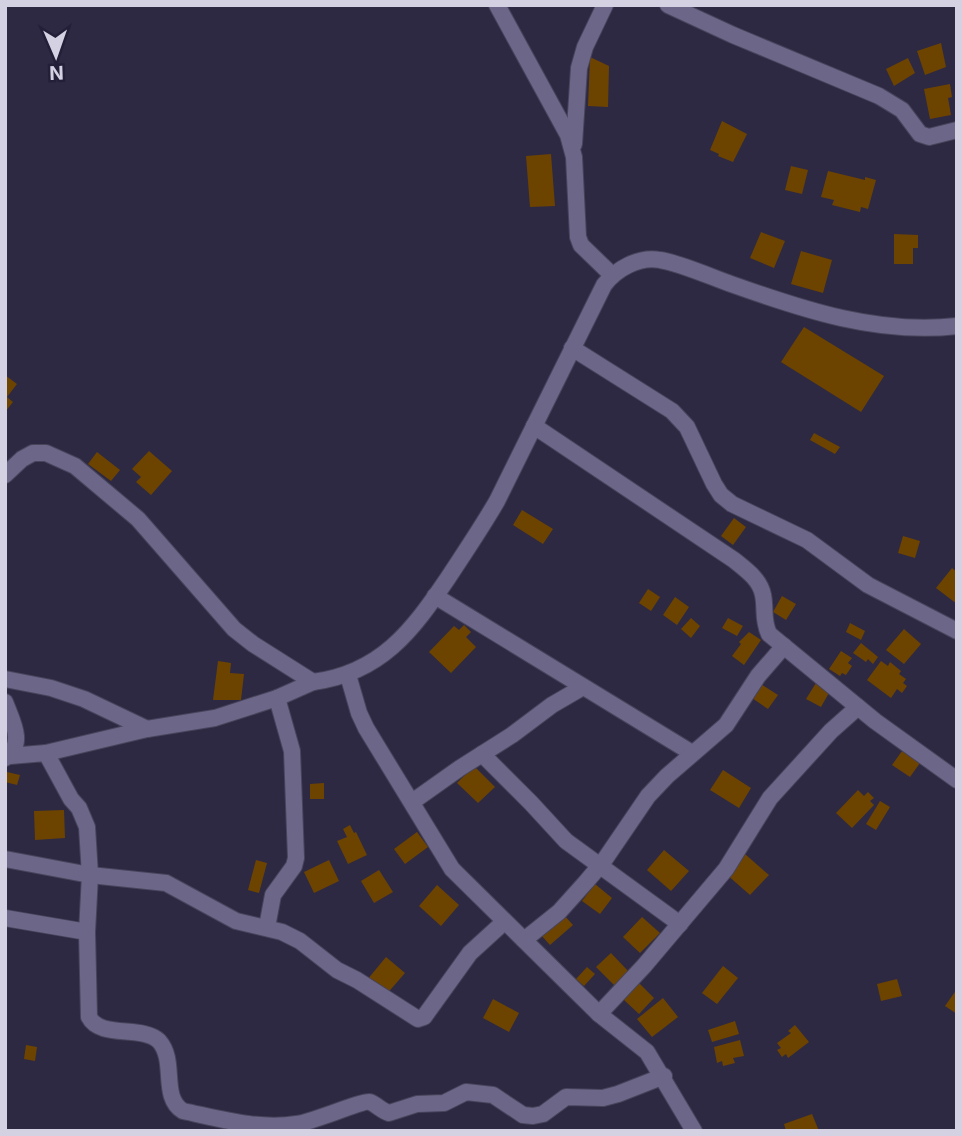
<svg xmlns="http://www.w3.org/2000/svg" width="962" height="1136" font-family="Inter,sans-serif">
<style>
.building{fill:#6d4300}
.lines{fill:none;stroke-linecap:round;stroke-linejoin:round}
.minor-casing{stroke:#48445c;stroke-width:18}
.minor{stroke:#6c6788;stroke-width:16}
</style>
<rect width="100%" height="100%" fill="#2d2942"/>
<!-- building -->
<g class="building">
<polygon points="941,43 946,67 925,75 917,51"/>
<polygon points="590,57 609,66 608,107 588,106"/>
<polygon points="908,58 915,73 894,86 886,69"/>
<polygon points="950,84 952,97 948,98 951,115 930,119 924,89"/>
<polygon points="722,121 747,134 733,162 718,156 719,154 710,150"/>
<polygon points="551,154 555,206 530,207 526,156"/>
<polygon points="791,166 808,170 802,194 785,190"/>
<polygon points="828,171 865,180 865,177 876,180 868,209 861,207 860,212 832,205 834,200 821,197"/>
<polygon points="761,232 785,241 774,268 750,258"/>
<polygon points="894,234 918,235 918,248 913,248 913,264 894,264"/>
<polygon points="801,251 832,260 823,293 791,284"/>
<polygon points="804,327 884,376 861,412 781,362"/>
<polygon points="5,375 17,384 7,397 13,402 5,412"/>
<polygon points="814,433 840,447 835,454 810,440"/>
<polygon points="149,451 172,471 151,495 136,482 141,477 132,469"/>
<polygon points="97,452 120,470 111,481 88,464"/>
<polygon points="522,510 553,529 543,544 513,525"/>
<polygon points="734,518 746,527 733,545 721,536"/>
<polygon points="903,536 920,541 915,558 898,553"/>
<polygon points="952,568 957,572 957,604 936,588"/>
<polygon points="648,589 660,597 651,611 639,603"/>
<polygon points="782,596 796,604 786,620 773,612"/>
<polygon points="675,597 689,607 677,625 663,615"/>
<polygon points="691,618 700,626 691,638 681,629"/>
<polygon points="728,618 743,626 737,636 722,628"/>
<polygon points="850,623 865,631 861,640 846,632"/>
<polygon points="464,625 471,632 466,637 476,647 451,673 429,652 454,626 459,630"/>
<polygon points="904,629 921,644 904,664 886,650"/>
<polygon points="749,632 761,640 744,665 732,656 741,644 739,642"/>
<polygon points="861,643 878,657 873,664 868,659 866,662 853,653"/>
<polygon points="841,651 852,658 848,663 852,666 846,675 842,673 840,676 829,669"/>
<polygon points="218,661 231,663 230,673 244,674 241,700 213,700"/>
<polygon points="881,661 888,666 890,662 901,671 899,674 906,679 903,683 907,686 902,693 897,689 891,698 867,680"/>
<polygon points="816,683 830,691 821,707 806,699"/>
<polygon points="761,684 778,695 768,709 752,698"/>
<polygon points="902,751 920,763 910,777 892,765"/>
<polygon points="474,766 495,787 478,803 457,783"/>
<polygon points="723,770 751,788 739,808 710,790"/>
<polygon points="7,772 20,775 17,785 5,782"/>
<polygon points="324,783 324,799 310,799 310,784"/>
<polygon points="858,790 864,796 868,792 874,798 870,801 874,805 852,828 836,813"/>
<polygon points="880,801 890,807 876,830 866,824"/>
<polygon points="64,810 65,838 35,840 34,811"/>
<polygon points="350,825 354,833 356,832 367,855 348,864 337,841 347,837 343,829"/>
<polygon points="417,832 428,847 405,864 394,849"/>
<polygon points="664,850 689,871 671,891 647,870"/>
<polygon points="745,854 769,875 750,895 726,874"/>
<polygon points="256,860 267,863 259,893 248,890"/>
<polygon points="329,860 339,881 314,893 304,872"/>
<polygon points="379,870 393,892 374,903 361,881"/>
<polygon points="595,884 612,898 600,914 582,901"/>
<polygon points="437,885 459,905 441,926 419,906"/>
<polygon points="563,914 573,925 550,945 540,934"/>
<polygon points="642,917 660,933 640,953 623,937"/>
<polygon points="611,953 629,972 615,986 596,967"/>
<polygon points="386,957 405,973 385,996 367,980"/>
<polygon points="723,966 738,978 717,1004 702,993"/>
<polygon points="587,967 595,974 584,986 576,979"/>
<polygon points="897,979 902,996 881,1001 877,984"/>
<polygon points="639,983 654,998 639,1014 623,999"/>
<polygon points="957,989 957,1014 945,1006"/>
<polygon points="663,998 678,1017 652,1037 637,1019"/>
<polygon points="493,999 519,1013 509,1032 483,1018"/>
<polygon points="735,1021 739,1034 712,1042 708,1030"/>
<polygon points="795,1025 809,1042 788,1058 786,1054 782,1057 777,1050 781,1048 777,1043 791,1033 788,1031"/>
<polygon points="740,1040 744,1056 733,1058 735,1063 723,1066 722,1061 717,1063 714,1047"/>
<polygon points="26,1045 37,1047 35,1061 24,1059"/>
<polygon points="812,1114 819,1131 786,1131 784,1124"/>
</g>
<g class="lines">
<defs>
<g id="minor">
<polyline points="497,5 568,135 574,157 578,237 581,245 612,275"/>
<polyline points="668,5 733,35 879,96 902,110 920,134 929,137 957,130"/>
<polyline points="574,144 579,68 585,47 605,5"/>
<polyline points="572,348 672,411 687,427 714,484 721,495 732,504 807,540 868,585 957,631"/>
<path d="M534 426 734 560C745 569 760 579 763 595 766 609 762 619 769 634L875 721 957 780"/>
<path d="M5 475 22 459 33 453H46L75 466 138 519 234 629 253 644 313 682C381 673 412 631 448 578 465 552 482 527 497 501L604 285C616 269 639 256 660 260 680 263 711 277 731 284 804 310 879 335 957 326"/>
<polyline points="435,596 692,753"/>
<polyline points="348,675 359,713 366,728 452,869 599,1014 647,1052 694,1131"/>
<polyline points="5,679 51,688 84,699 147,729"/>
<path d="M5 702C12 721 26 744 5 758"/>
<polyline points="46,753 147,729 215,718 277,698 313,682"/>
<polyline points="482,754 531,803 566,841 680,924"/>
<polyline points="10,756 46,753 71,799 79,808 87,827 90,875 166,883 236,921 282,932 300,941 337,970 357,980 418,1019 424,1017 470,953 504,922"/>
<polyline points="412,802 460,768 512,735 552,705 583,687"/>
<path d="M5 859 90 875 87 932 89 1017C100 1039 143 1025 159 1041 177 1061 160 1097 183 1111 221 1119 258 1130 297 1124 312 1122 364 1100 370 1102 377 1105 382 1111 389 1113L417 1104 444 1103 466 1092 493 1095 523 1115 533 1116 543 1114 566 1097 603 1098 618 1094 664 1076"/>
<polyline points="5,918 87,932"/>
<polyline points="267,927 273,895 294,866 296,858 292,751 277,698"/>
<polyline points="524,940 559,912 586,882 603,862 648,796 667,776 726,725 758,676 784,646"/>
<polyline points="599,1014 644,966 726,869 770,798 831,731 858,707"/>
</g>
</defs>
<!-- minor casing -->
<use href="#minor" class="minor-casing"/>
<!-- minor -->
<use href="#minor" class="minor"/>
</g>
<!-- border -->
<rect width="962" height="1136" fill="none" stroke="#d4d1e2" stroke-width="14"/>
<!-- north arrow -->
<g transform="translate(56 56) rotate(178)" stroke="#241f38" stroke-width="5" paint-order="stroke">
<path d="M0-5L12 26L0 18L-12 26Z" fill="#d4d1e2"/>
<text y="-10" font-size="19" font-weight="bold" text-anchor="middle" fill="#d4d1e2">N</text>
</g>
</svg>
